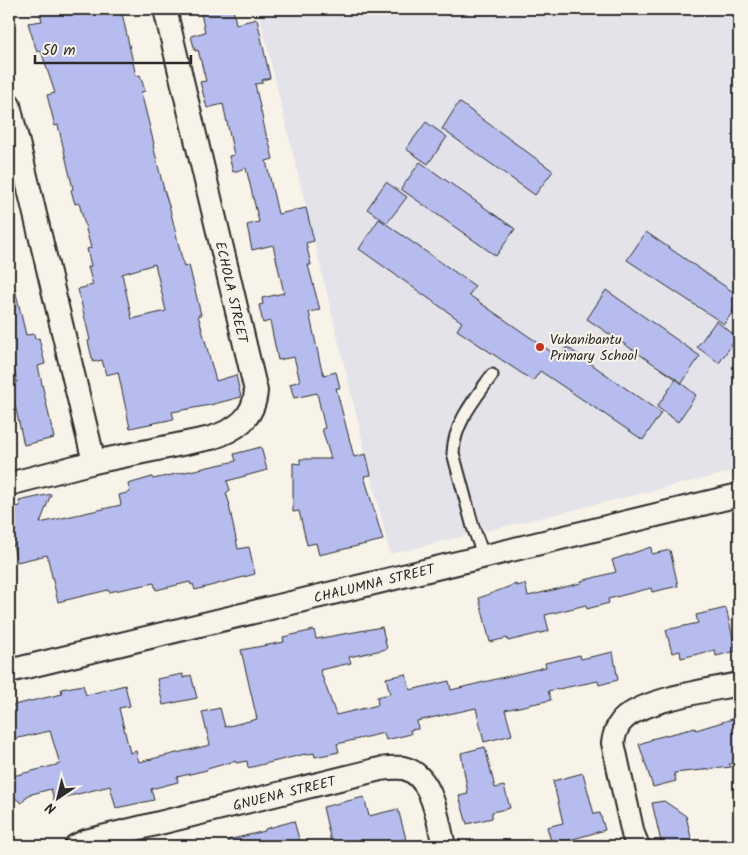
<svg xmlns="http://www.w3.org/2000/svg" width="748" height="855" font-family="Kalam,sans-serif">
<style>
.built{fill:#e4e3ea}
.building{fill:#b6bdee;stroke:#2b2b2b;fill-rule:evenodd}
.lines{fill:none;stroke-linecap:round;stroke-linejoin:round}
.service-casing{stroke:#2b2b2b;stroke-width:15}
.minor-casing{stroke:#2b2b2b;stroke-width:26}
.service{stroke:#f7f3e8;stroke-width:11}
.minor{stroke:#f7f3e8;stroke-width:22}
.poi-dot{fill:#c8321e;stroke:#f7f3e8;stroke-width:2}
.labels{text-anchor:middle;stroke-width:4;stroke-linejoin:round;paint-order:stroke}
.street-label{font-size:14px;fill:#2b2b2b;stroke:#f7f3e8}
.poi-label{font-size:14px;fill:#2b2b2b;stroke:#f7f3e8;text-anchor:start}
</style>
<rect width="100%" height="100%" fill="#f7f3e8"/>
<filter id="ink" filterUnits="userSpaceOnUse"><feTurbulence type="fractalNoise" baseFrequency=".02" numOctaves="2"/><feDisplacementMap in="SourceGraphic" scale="10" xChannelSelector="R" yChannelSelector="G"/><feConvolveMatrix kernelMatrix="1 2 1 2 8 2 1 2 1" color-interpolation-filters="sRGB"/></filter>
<g filter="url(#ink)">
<!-- built -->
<polygon class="built" points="258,9 739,9 739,470 390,554"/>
<!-- building -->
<g class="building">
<path d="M39 9H121L136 76 140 75 145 91 141 92 154 144 153 145 164 190 170 209 184 267 189 265 201 315H198L216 381 236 375 241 397 210 405 172 412 174 419 130 428 118 372 106 375 102 360 93 362 88 341 90 340 78 289 93 285 88 267 91 266 87 249 91 248 79 203 75 204 71 190 73 189 58 125 55 126 47 95 55 93 41 51 37 52 28 23 42 21ZM155 264 166 311 132 319 122 274Z"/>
<polygon points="200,9 233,9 236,24 257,19 270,78 262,80 262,83 255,84 267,139 268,138 273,159 266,161 278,214 306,208 314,241 306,243 311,265 308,265 320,310 309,312 321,367 324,375 336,372 340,388 336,388 354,457 366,454 371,475 364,476 383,540 319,555 316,543 307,545 299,511 293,512 293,463 300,464 300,459 331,459 322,429 325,428 317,393 294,398 290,384 300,381 294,357 278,360 270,321 263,323 259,305 263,304 262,298 284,293 273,245 252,250 247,225 259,222 246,168 233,172 229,156 234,155 223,104 207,108 200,82 206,81 198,50 195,51 191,36 205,32"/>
<polygon points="459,102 553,171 535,195 442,129"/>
<polygon points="426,122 447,137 428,164 406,149"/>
<polygon points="420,162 515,229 496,256 401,189"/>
<polygon points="386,182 407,197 387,223 367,209"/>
<polygon points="379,219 475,286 469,295 560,358 567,347 661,413 643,440 540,371 533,381 457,330 462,322 359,249"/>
<polygon points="646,232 739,296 739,303 724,324 627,260"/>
<polygon points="15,289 26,335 34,334 35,339 39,338 45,364 38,366 54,438 24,445 10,383 17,382 9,345 9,290"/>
<polygon points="606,290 700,356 682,383 587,319"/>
<polygon points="716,321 737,337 719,363 697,347"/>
<polygon points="676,379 696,395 678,422 657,407"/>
<polygon points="261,447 267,470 227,481 230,490 226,493 230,505 229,505 238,549 249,547 255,574 195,590 193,584 191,585 190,582 156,590 154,583 109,592 108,590 58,602 47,555 17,562 9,527 9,509 20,506 19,501 51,494 40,523 121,505 119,495 130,492 128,484 152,477 153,479 236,461 234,454"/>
<polygon points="651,547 652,554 670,550 678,586 652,592 651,588 608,599 609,603 587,609 586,605 545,615 549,631 508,641 507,638 490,642 479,598 516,584 516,586 525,584 528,596 581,583 581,581 616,572 612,560"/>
<polygon points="726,608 736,651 716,656 715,650 681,658 680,651 672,653 666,630 698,623 696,615"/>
<polygon points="382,627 387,649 349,657 351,663 320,670 336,715 378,705 377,697 390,694 386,678 406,674 410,690 449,681 451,690 546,667 545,663 580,655 581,659 613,652 618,680 599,685 598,681 548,691 551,700 505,710 512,735 484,742 476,708 417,721 418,729 410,730 411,734 386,740 384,733 337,744 339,752 315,757 314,753 305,755 305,754 248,768 247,761 236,763 235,761 207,769 207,770 177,777 178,782 151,789 154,800 116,808 110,786 54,800 51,789 28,795 22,803 9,794 9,777 60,764 50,731 9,740 9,706 62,694 61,689 83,685 86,695 125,685 130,706 119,708 130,753 136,751 139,762 210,745 202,712 220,708 225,727 257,719 241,650 284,642 283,637 314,630 316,639"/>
<polygon points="183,674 183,678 191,675 197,698 163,705 157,679"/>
<polygon points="739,717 739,763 729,764 731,767 674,773 676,781 653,787 639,744 651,740 651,739 695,728 696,730"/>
<polygon points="485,747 495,788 504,786 510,808 492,812 492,818 467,824 459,796 468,794 461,753"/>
<polygon points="583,773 594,814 600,813 605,830 552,845 547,827 563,823 553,781"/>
<polygon points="364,797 369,816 398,809 406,839 379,846 332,846 323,807"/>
<polygon points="664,801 686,816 693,846 662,846 652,803"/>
<polygon points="294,821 301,846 229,846 228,840 265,831 265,829"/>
</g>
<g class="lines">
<defs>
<path id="service" d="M484 557 473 527 453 453C454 423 475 399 492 375"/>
<g id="minor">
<polyline points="9,105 94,462"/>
<path d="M9 484 94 462 211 438C236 430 254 418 256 391L165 9"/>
<polyline points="9,671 739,495"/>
<path d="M76 846 86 841 380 769C387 768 395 767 403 768 433 774 438 822 444 846"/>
<path d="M638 846 633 834 613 743C614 736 616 728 621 722 638 700 711 690 739 684"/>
</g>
</defs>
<!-- service casing -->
<use href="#service" class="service-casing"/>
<!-- minor casing -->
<use href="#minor" class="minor-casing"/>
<!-- service -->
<use href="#service" class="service"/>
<!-- minor -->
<use href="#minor" class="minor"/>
</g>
</g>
<!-- markers -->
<circle class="poi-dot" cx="540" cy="347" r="5"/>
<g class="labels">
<!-- street labels -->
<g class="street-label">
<text transform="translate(232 292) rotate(77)" y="5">ECHOLA STREET</text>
<text transform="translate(374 583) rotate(-14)" y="5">CHALUMNA STREET</text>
<text transform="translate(284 793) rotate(-14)" y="5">GNUENA STREET</text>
</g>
<!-- poi labels -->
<g class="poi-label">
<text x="550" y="344">Vukanibantu<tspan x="550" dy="16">Primary School</tspan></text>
</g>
</g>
<!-- margin -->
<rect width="748" height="855" fill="none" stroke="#f7f3e8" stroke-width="30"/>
<rect x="15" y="15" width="718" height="825" fill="none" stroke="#2b2b2b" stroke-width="2" filter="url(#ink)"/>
<!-- north arrow -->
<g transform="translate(58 798) rotate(215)" stroke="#f7f3e8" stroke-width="4" paint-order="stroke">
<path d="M0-4L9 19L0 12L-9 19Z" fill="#2b2b2b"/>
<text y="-8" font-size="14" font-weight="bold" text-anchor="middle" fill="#2b2b2b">N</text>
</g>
<!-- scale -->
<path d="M35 55v8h156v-8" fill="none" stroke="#2b2b2b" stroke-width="2.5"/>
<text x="42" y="55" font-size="15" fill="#2b2b2b" stroke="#f7f3e8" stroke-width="4" paint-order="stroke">50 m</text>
</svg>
